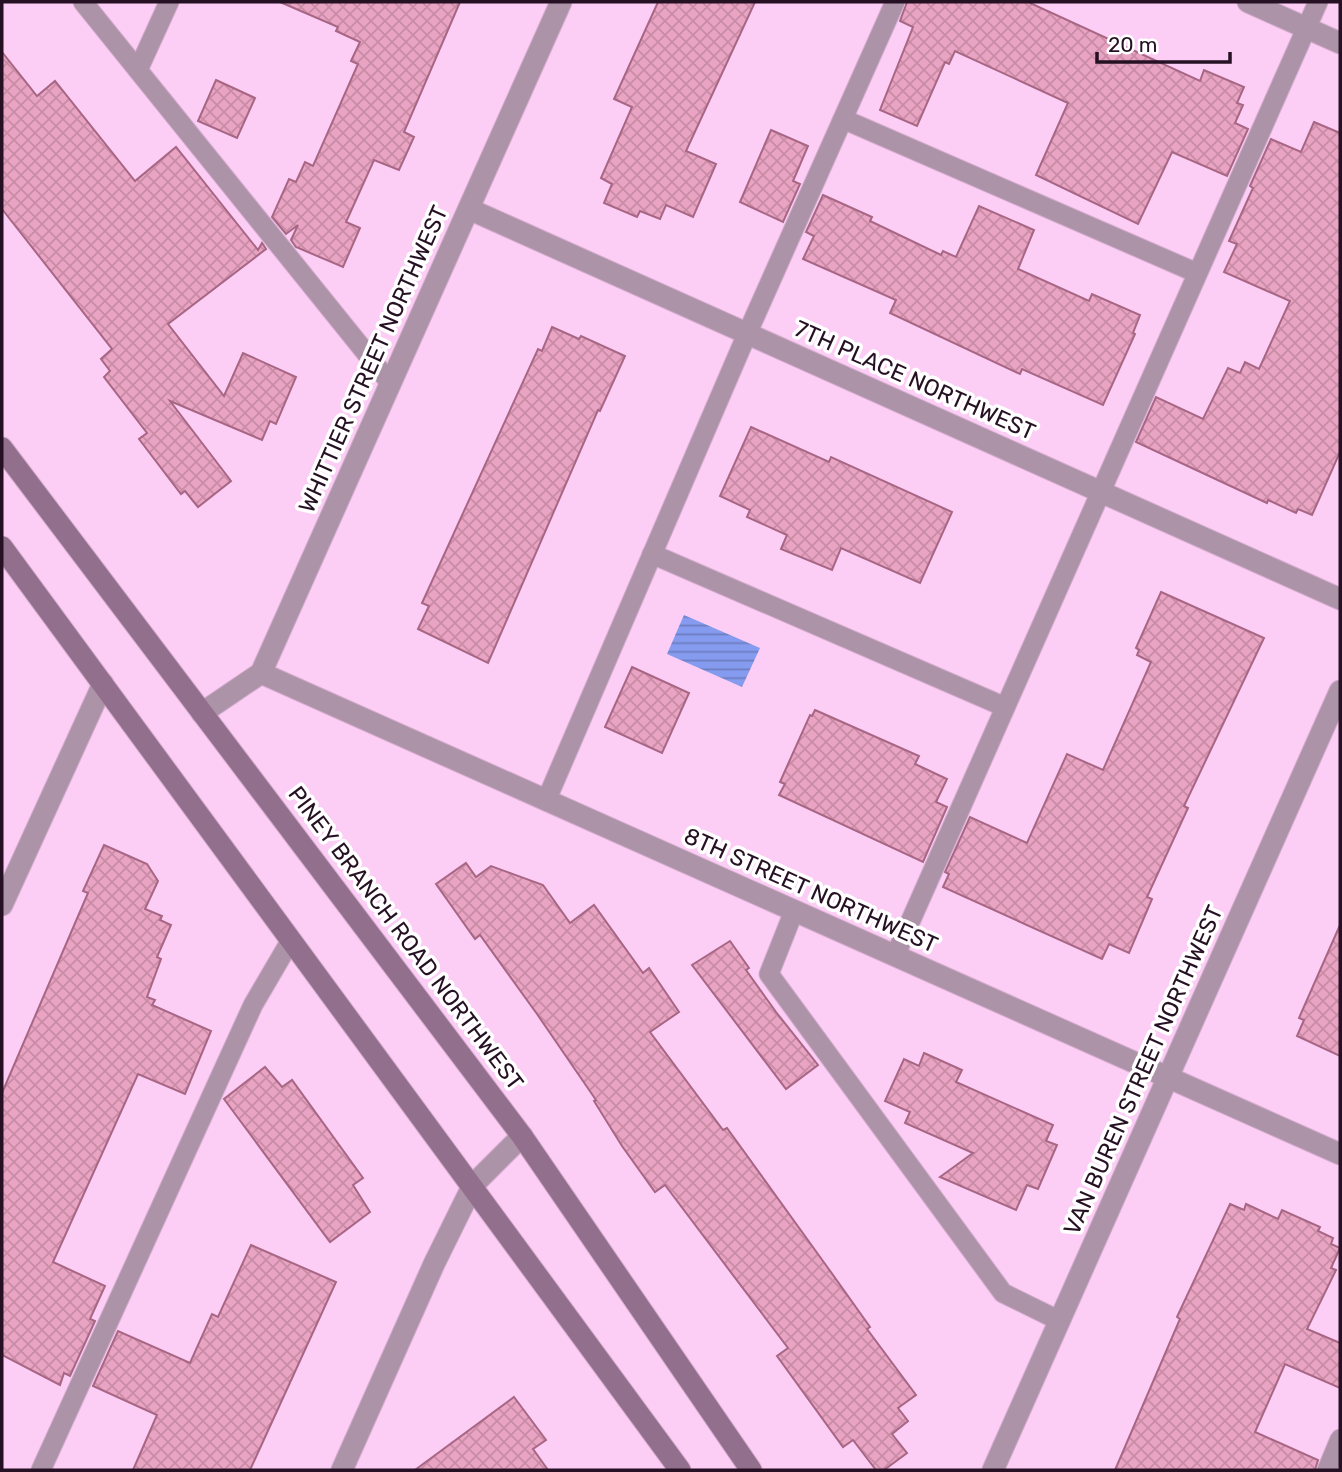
<svg xmlns="http://www.w3.org/2000/svg" width="1342" height="1472" font-family="Rubik,sans-serif">
<style>
.water{fill:url(#water-rules)}
.building{fill:url(#building-cross-hatch);stroke:#a76684;stroke-width:2}
.lines{fill:none;stroke-linecap:round;stroke-linejoin:round}
.lane-casing{stroke:#d5accf;stroke-width:21}
.street-casing{stroke:#d5accf;stroke-width:23}
.secondary-casing{stroke:#d5accf;stroke-width:23}
.lane{stroke:#ac93a8;stroke-width:19}
.street{stroke:#ac93a8;stroke-width:21}
.secondary{stroke:#926f8d;stroke-width:21}
.labels{text-anchor:middle;stroke-width:7;stroke-linejoin:round;paint-order:stroke}
.street-label{font-size:23px;fill:#251123;stroke:#fff}
</style>
<defs>
<pattern id="water-rules" width="6" height="5" patternUnits="userSpaceOnUse" patternTransform="scale(1.75)"><rect width="6" height="5" fill="#859bef"/><path d="M0 2.5h6" fill="none" stroke="#6d7dc1"/></pattern>
<pattern id="building-cross-hatch" width="8" height="8" patternUnits="userSpaceOnUse" patternTransform="scale(1.75)"><rect width="8" height="8" fill="#eaa4c3"/><path d="M0 0l8 8M0 8l8-8" fill="none" stroke="#c98ca7"/></pattern>
</defs>
<rect width="100%" height="100%" fill="#fccef5"/>
<!-- water -->
<polygon class="water" points="684,615 760,648 742,687 667,654"/>
<!-- building -->
<g class="building">
<polygon points="280,2 460,2 404,132 414,137 399,170 374,160 346,222 360,228 343,267 296,247 291,240 298,225 286,234 272,217 289,179 296,182 305,162 313,166 358,64 351,61 360,42 336,31 338,27"/>
<polygon points="658,2 755,2 686,151 716,164 693,217 666,205 660,219 640,211 637,217 604,203 612,184 601,178 632,107 614,99"/>
<polygon points="907,2 1028,2 1200,81 1204,70 1244,87 1237,103 1243,105 1235,123 1248,129 1227,176 1172,152 1138,224 1036,175 1068,103 955,51 949,64 945,62 917,126 880,110 913,27 900,21"/>
<polygon points="2,52 37,96 55,81 135,181 176,147 258,250 262,243 266,249 168,324 224,396 243,353 296,377 276,424 270,421 262,440 170,401 231,481 198,507 185,491 181,494 139,439 147,433 104,377 110,371 101,359 112,349 2,209"/>
<polygon points="216,80 255,98 237,138 198,121"/>
<polygon points="1314,122 1340,133 1340,452 1312,515 1298,509 1296,513 1268,500 1267,503 1136,442 1156,397 1203,419 1228,368 1240,373 1245,362 1259,369 1290,301 1224,272 1237,244 1229,241 1253,188 1250,186 1271,139 1301,152"/>
<polygon points="771,130 808,146 793,181 800,184 783,222 740,202"/>
<polygon points="823,195 872,217 870,221 941,255 943,251 956,257 979,206 1034,230 1018,269 1089,301 1092,294 1140,315 1133,333 1135,334 1103,405 1022,369 1020,374 890,313 896,300 803,259 814,236 806,232"/>
<polygon points="552,327 579,339 581,336 625,356 600,411 598,410 488,663 418,629 429,606 422,603 538,349 542,351"/>
<polygon points="751,427 829,462 831,457 952,512 920,583 841,548 832,570 781,549 787,535 747,517 750,510 720,496"/>
<polygon points="1161,592 1264,638 1184,806 1188,808 1147,897 1152,899 1129,953 1109,944 1102,959 943,887 949,874 945,872 970,817 1027,843 1067,754 1103,770 1151,662 1137,655 1139,650 1136,648"/>
<polygon points="632,667 689,693 662,753 605,727"/>
<polygon points="815,710 919,756 915,764 947,779 936,802 947,807 923,862 779,795 785,784 780,782 810,715 812,716"/>
<polygon points="104,845 147,864 158,881 145,909 162,916 160,920 171,925 157,957 161,959 147,997 155,1000 152,1005 211,1031 185,1094 138,1074 53,1262 105,1286 90,1319 95,1321 70,1376 64,1373 60,1385 2,1355 2,1093 88,893 83,891"/>
<polygon points="466,863 476,877 491,866 543,885 570,923 594,905 643,973 649,968 679,1012 650,1032 723,1130 727,1128 828,1268 870,1327 867,1329 916,1395 898,1408 908,1421 892,1434 907,1453 884,1470 876,1470 853,1440 843,1447 777,1356 788,1348 665,1185 655,1192 622,1146 594,1101 596,1100 537,1014 480,935 475,939 436,884"/>
<polygon points="1340,925 1340,1056 1297,1036 1304,1020 1299,1018"/>
<polygon points="730,941 749,968 746,970 776,1012 818,1065 786,1089 692,965"/>
<polygon points="924,1053 962,1070 956,1082 1053,1125 1046,1141 1057,1145 1038,1189 1027,1185 1016,1210 940,1177 973,1153 905,1123 910,1112 885,1101 904,1059 919,1066"/>
<polygon points="265,1067 282,1087 292,1080 363,1178 353,1185 370,1212 330,1242 224,1099"/>
<polygon points="1230,1204 1244,1210 1246,1204 1278,1219 1282,1210 1320,1227 1318,1231 1333,1238 1331,1244 1340,1248 1331,1268 1336,1270 1307,1329 1340,1343 1340,1388 1285,1364 1255,1432 1318,1460 1315,1470 1115,1470 1180,1319 1177,1317"/>
<polygon points="251,1245 336,1282 250,1470 133,1470 157,1415 93,1386 118,1331 190,1363 212,1314 218,1317"/>
<polygon points="514,1397 546,1440 533,1449 548,1470 415,1470"/>
</g>
<g class="lines">
<defs>
<g id="lane">
<polyline points="83,2 391,384"/>
<polyline points="138,70 169,2"/>
<polyline points="843,119 1197,273"/>
<polyline points="652,554 1005,707"/>
<polyline points="546,801 747,334 895,2"/>
<polyline points="794,911 769,974 1003,1293 1060,1321"/>
<polyline points="895,956 1318,2"/>
<polyline points="41,1470 253,1005 291,940"/>
<polyline points="1327,1470 1340,1439"/>
</g>
<g id="street">
<polyline points="1248,2 1340,43"/>
<polyline points="469,209 1340,599"/>
<polyline points="261,673 1340,1154"/>
<polyline points="202,713 261,673 561,2"/>
<polyline points="2,905 103,684"/>
<polyline points="342,1470 434,1264 473,1185 522,1136"/>
<polyline points="993,1470 1340,691"/>
</g>
<g id="secondary">
<polyline points="2,448 522,1136 751,1470"/>
<polyline points="2,547 680,1470"/>
</g>
</defs>
<!-- lane casing -->
<use href="#lane" class="lane-casing"/>
<!-- street casing -->
<use href="#street" class="street-casing"/>
<!-- secondary casing -->
<use href="#secondary" class="secondary-casing"/>
<!-- lane -->
<use href="#lane" class="lane"/>
<!-- street -->
<use href="#street" class="street"/>
<!-- secondary -->
<use href="#secondary" class="secondary"/>
</g>
<g class="labels">
<!-- street labels -->
<g class="street-label">
<text transform="translate(373 359) rotate(-66)" y="8">WHITTIER STREET NORTHWEST</text>
<text transform="translate(915 380) rotate(24)" y="8">7TH PLACE NORTHWEST</text>
<text transform="translate(811 890) rotate(24)" y="8">8TH STREET NORTHWEST</text>
<text transform="translate(406 938) rotate(53)" y="8">PINEY BRANCH ROAD NORTHWEST</text>
<text transform="translate(1143 1070) rotate(-66)" y="8">VAN BUREN STREET NORTHWEST</text>
</g>
</g>
<!-- border -->
<rect width="1342" height="1472" fill="none" stroke="#251123" stroke-width="7"/>
<!-- scale -->
<path d="M1097 52v10h133v-10" fill="none" stroke="#251123" stroke-width="3.5"/>
<text x="1108" y="52" font-size="21" fill="#251123" stroke="#ffffff" stroke-width="5" paint-order="stroke">20 m</text>
</svg>
